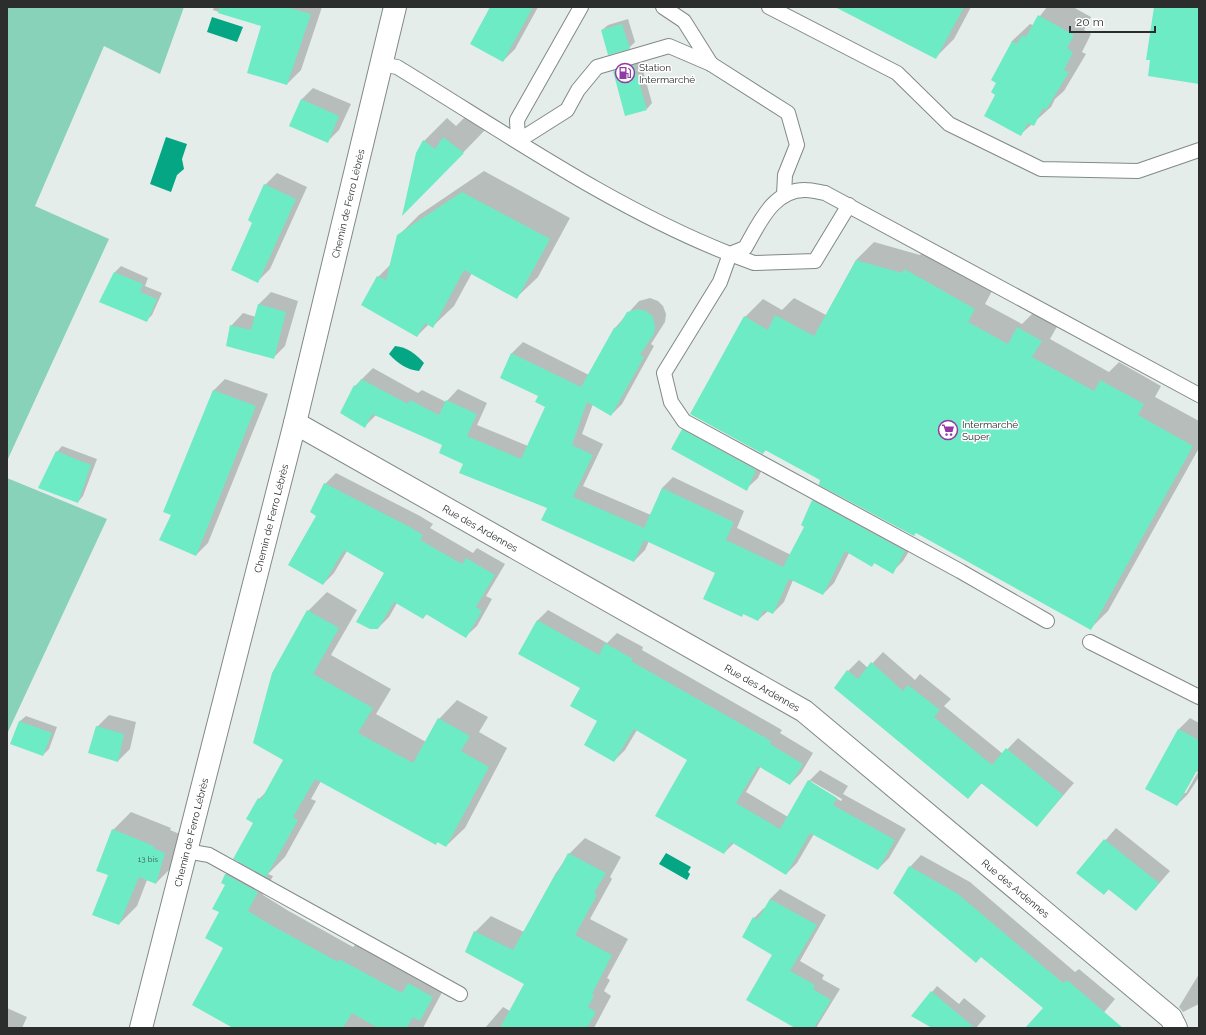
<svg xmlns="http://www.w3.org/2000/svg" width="1206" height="1035" font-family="Raleway,sans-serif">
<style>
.green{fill:#88d2b9}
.water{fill:#04a683}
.shadow{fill:#0003;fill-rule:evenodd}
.building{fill:#6debc5}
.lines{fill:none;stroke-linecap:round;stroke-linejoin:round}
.lane-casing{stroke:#828987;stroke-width:16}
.street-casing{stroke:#828987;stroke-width:24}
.lane{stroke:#fff;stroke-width:14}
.street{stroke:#fff;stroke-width:22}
.labels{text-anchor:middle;stroke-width:3;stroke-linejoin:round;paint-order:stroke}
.number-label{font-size:8px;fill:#3c5d53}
.poi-label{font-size:10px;fill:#2b2e2d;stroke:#fff;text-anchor:start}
.street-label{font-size:10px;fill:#2b2e2d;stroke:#fff}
</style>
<rect width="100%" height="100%" fill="#e5edea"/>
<!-- green -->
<g class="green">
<polygon points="7,7 184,7 160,74 104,46 35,206 109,239 7,461"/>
<polygon points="7,478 107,519 7,734"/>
</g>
<!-- water -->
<g class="water">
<polygon points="212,17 243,27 237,42 207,32"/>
<polygon points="166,137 187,144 182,159 184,169 177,175 171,192 150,184"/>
<path d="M395 346C407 347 416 354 424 363L419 371C407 370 397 363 389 354Z"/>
<polygon points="666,853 691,867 688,872 690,874 687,880 659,864"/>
</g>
<!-- shadow -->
<g class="shadow">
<polygon points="214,7 322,7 301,70 287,84 262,25 213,10"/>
<polygon points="492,7 538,7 515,49 503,61"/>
<polygon points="844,7 971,7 954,39 936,57"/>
<polygon points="1047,7 1073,7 1091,17 1084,30 1091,34 1082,52 1086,54 1064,91 1055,99 1051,107 1021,134 997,94 997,82 1012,41 1030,24 1033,25"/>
<polygon points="628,19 635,42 629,48 602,30 608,25"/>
<polygon points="640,60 652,103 647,109 614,72 620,66"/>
<polygon points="313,88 351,104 339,130 327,142 301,100"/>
<polygon points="467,115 486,129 425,192 424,141 447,118 456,126"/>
<polygon points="484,171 570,218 538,277 517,297 472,273 454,306 433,326 429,324 417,336 378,277 391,264 398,236 419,215"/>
<polygon points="277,173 307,187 270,269 258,281 254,222 265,185"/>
<polygon points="874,242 920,255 923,252 992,291 985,304 1022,324 1036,310 1059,323 1050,339 1109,372 1119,362 1161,386 1155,397 1199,421 1199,448 1108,611 1090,629 767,449 763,453 745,317 763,299 782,310 794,298 826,315 856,260"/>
<polygon points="121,266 148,278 145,286 162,293 152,315 146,321 101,301 115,272"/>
<polygon points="271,292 298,301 285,346 273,358 231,326 243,313 256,317 259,304"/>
<polygon points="650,298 658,301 663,306 666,314 665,322 651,344 654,346 622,404 611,415 593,404 582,434 603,444 583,486 651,515 662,488 673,477 744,511 737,528 791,555 805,526 813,501 824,490 916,540 903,561 892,572 875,562 872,566 849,553 834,583 823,594 793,580 784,602 773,613 768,611 758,620 744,613 742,616 716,572 649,541 645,550 634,561 548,508 464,463 444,445 376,415 365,426 341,412 355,386 373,368 418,393 422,390 446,402 458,389 487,403 477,425 528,446 546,406 540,395 502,377 512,353 523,342 589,375 614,329 639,301"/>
<polygon points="225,379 268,394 208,543 196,555 172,514 213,391"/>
<polygon points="694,418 767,458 758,478 746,489 682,430"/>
<polygon points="62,446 97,459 83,496 78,502 57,452"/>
<polygon points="336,473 420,516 433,524 430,528 473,553 477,548 505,564 486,596 492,599 477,626 466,636 427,614 423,618 397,603 389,617 378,628 385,573 347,551 334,573 323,584 318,515 325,484"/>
<polygon points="327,592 357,610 331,655 391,689 376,714 426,742 439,719 457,700 488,717 479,732 507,748 465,828 446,846 438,841 436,844 321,781 311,799 316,801 285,857 268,874 273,876 263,895 287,910 353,947 356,944 448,981 423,1028 235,1028 220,912 226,884 222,882 226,874 240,861 254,822 259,799 268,790 284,760 308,611"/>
<path d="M548 610 607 643 617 633 643 647 642 650 782 730 780 733 813 753 801 773 790 784 761 766 746 792 788 817 809 781 820 770 848 786 843 794 906 829 889 858 878 869 814 834 797 863 786 874 734 843 724 853 688 759 637 730 625 750 614 761 599 721 581 688 537 621ZM811 781 842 799 841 801 811 783Z"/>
<polygon points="883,652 915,680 920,674 951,699 944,706 1003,754 1018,738 1074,783 1037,826 982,783 968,798 848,671 859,660 868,668"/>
<polygon points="109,715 136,722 130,749 118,761 97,727"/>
<polygon points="26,716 57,727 49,749 43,755 11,744 20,721"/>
<path d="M1190 718 1199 723V777L1188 794 1177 805 1147 789 1179 729ZM1196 771 1198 772 1186 793H1183Z"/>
<polygon points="131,812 171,828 170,830 182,835 174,865 156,883 147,880 137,906 119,924 109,875 113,830"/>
<polygon points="1116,828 1170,871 1136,910 1109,889 1104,894 1077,873"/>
<polygon points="585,838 621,857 610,877 612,879 590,919 628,939 607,978 610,980 604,991 611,996 594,1028 485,1028 503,1007 510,1011 525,983 475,932 491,916 524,932 556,873 569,854"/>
<polygon points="921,855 970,882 1075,972 1079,969 1115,999 1091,1028 1058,1028 1044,1008 981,956 910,867"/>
<polygon points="780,889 826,915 800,961 824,975 822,979 840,989 816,1028 797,1028 773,954 754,918 764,908 765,909 770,899"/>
<polygon points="1199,974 1199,1004 1183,1012 1179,1007"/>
<polygon points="937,986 959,1004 964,998 986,1016 976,1028 935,1028 932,992"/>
<polygon points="7,1008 27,1017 22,1028 7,1028"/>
</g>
<!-- building -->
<g class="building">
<polygon points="219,7 286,7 311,14 287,85 247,73 261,26 218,13"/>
<polygon points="490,7 533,7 503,62 470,44"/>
<polygon points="835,7 964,7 936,59"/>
<polygon points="1154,7 1199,7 1199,84 1148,76 1150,60 1146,60"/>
<polygon points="1038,15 1074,35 1067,48 1073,52 1064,70 1069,72 1046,110 1043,108 1034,126 1028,123 1021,136 984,116 995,95 991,92 996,83 991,80 1012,41 1017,44 1022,35 1026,37"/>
<polygon points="622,24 630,49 608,55 601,30"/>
<polygon points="634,65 647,110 625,116 613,71"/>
<polygon points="301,99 339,116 328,143 289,126"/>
<polygon points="443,137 464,153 402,216 416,153 423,140 435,149"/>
<polygon points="264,184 296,199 258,283 231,270 252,223 248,220"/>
<polygon points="462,192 550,239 517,299 464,270 433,328 425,323 417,337 361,305 377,276 386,280 397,235"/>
<polygon points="856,260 902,273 904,269 926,281 975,309 968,322 1008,344 1017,327 1042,341 1032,357 1094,391 1100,380 1144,404 1138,415 1193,446 1091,630 916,533 914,536 819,485 820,480 765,450 763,454 690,414 744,316 768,330 775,315 814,336"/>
<polygon points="114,272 143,284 140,292 157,299 147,322 99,302"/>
<polygon points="258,304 286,312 274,359 226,346 230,325 251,330"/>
<polygon points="638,309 646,311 653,317 655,326 654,334 640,355 644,357 611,416 587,402 572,445 593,455 573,497 644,528 662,488 734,522 726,540 783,567 804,527 801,525 812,500 905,551 893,574 874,563 872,567 845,551 823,595 789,579 773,614 764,610 758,621 743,614 742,617 703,599 715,573 644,540 634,562 541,520 547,508 459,473 463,464 439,453 442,445 372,414 365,428 340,413 354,385 356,387 361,379 408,404 410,400 439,415 446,400 477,414 467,436 521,459 545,407 535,402 538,396 500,378 511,353 581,387 614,328 618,327 627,312"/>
<polygon points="213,390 256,406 196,556 159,540 171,515 163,512"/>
<polygon points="682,429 756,470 747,491 671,449"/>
<polygon points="56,451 91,465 78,503 38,488"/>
<polygon points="324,483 408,526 423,535 420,540 462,564 466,558 495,575 476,607 482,611 466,638 426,614 423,619 394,602 378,629 370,629 356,622 384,573 344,550 323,585 288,565 316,516 310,512"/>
<polygon points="307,610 339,628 313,674 373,708 358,733 413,763 438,718 470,736 461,751 489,767 446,847 437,842 436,845 315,779 293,817 298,820 266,877 233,859 253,823 246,819 258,798 261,800 283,760 253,743 272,673"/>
<polygon points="537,620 599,655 605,643 633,659 631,661 771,741 770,744 803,764 790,785 758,766 736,803 780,829 808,780 837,798 833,805 895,840 878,870 810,833 786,875 731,842 724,854 655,816 687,760 634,729 614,762 584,745 597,721 570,706 580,688 518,654"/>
<polygon points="871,662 903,691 908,685 940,710 934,717 992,765 1006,748 1063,795 1037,827 981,783 968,799 834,688 847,670 858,679"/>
<polygon points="19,721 52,733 43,756 10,744"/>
<polygon points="96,726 124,734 118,762 88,753"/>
<polygon points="1178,729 1199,740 1199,767 1177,806 1145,789"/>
<polygon points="112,829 154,846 153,848 165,853 156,884 139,877 119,925 92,915 108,875 96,871"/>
<polygon points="1104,839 1159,883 1136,911 1108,889 1104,895 1076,873"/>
<polygon points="568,853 606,873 594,893 597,895 575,935 612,955 592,994 594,996 588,1007 596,1012 587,1028 500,1028 524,984 465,952 474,931 513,950 556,873 557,874"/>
<polygon points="909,866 958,894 1063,983 1067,980 1123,1028 1025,1028 1043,1008 981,957 976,963 893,893"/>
<polygon points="225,874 258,892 248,911 271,925 338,962 339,959 402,993 408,983 433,997 420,1021 413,1017 407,1028 378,1028 352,1013 343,1028 233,1028 192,1005 223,948 205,938 219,912 212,909 225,885 221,883"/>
<polygon points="770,899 817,925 790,971 815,985 813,989 831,1000 814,1028 795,1028 746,1000 772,955 742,937 753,917 757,920"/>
<polygon points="931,991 975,1028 932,1028 911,1016"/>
</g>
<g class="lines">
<defs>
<g id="lane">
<polyline points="581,7 517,120 518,141 567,110 578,90 597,67 669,46 711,64 788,113 797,145 785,175 784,195"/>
<polyline points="663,7 684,21 711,64"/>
<polyline points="769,7 897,73 949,124 1041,169 1138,171 1199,150"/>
<path d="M381 64 397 67C504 132 613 208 730 254L745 248C759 224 773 189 806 190 812 190 819 192 825 193L1199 395"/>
<polyline points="849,205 815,261 754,263 730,254 720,282 664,373 671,402 684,421 960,571 1047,621"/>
<polyline points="1090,642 1199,697"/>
<polyline points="186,851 209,855 460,994"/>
</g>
<g id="street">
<path id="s1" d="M295 423 804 711 1171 1018 1176 1028"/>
<path id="s2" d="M141 1028 295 423 395 7"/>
</g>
</defs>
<!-- lane casing -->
<use href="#lane" class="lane-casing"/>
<!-- street casing -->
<use href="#street" class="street-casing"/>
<!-- lane -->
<use href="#lane" class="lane"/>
<!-- street -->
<use href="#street" class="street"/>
</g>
<!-- icons -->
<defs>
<symbol id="fuel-ring" viewBox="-11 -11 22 22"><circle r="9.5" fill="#fff" stroke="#9339a4" stroke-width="1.5"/><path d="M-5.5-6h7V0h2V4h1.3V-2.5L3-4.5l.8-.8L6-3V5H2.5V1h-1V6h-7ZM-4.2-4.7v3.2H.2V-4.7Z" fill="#9339a4"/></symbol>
<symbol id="supermarket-ring" viewBox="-11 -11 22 22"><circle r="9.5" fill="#fff" stroke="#9339a4" stroke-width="1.5"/><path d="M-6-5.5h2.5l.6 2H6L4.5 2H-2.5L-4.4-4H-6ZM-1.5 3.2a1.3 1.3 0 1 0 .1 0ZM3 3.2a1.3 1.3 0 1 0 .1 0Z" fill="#9339a4"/></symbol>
</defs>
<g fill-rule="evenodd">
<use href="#fuel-ring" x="614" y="62" width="22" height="22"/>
<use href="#supermarket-ring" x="937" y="419" width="22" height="22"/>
</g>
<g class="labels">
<!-- number labels -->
<g class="number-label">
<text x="148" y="862">13 bis</text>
</g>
<!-- poi labels -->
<g class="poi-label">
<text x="639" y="71">Station<tspan x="639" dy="12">Intermarché</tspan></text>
<text x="962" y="428">Intermarché<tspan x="962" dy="12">Super</tspan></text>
</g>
<!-- street labels -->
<g class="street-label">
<text dy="4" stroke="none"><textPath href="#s2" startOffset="850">Chemin de Ferro Lébrès</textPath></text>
<text dy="4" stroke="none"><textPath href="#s2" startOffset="526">Chemin de Ferro Lébrès</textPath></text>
<text dy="4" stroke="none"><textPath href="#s1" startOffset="213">Rue des Ardennes</textPath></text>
<text dy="4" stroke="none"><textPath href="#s1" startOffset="537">Rue des Ardennes</textPath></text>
<text dy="4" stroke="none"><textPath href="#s2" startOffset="202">Chemin de Ferro Lébrès</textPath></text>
<text dy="4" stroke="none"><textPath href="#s1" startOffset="861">Rue des Ardennes</textPath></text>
</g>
</g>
<!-- border -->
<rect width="1206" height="1035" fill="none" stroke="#2b2e2d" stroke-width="16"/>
<!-- scale -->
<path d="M1070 26v6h85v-6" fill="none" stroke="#2b2e2d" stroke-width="2"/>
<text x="1076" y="26" font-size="12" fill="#2b2e2d" stroke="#ffffff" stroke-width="3" paint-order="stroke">20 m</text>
</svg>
